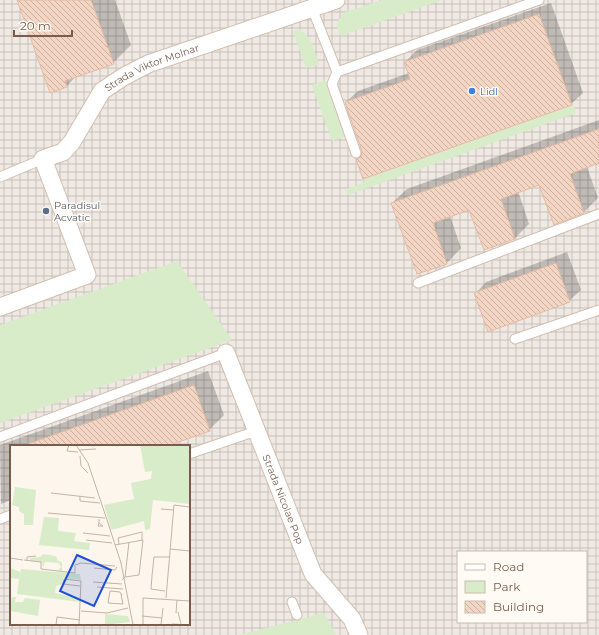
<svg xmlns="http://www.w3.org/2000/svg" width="599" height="635" font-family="Montserrat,sans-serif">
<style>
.industrial{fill:url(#industrial-grid);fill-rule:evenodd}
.green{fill:#d8ecc9}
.shadow{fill:#0003}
.building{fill:url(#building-back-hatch);stroke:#e6bba3}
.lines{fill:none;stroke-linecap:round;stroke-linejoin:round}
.lane-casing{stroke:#d1beb0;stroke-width:11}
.street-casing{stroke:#d1beb0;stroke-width:19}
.lane{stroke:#fff;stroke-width:9}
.street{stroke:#fff;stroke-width:17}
.shop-dot{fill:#3f7fe0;stroke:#fffaf3;stroke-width:1.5}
.service-dot{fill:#5c6f8a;stroke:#fffaf3;stroke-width:1.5}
.labels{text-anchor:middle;stroke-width:3;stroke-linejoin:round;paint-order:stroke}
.street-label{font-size:10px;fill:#7a5c4d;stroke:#fffaf3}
.shop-label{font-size:10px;fill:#366cbe;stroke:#fffaf3;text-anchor:start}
.service-label{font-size:10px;fill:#4e5e75;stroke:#fffaf3;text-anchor:start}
.inset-road{fill:none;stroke:#c5b3a7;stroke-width:1}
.view{fill:#1d4ed8;fill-opacity:0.15;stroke:#1d4ed8;stroke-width:2}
.inset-edge{fill:none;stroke:#7a5c4d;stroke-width:2}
</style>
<defs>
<pattern id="industrial-grid" width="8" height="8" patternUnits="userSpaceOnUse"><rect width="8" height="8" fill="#efe9e4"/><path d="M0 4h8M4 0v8" fill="none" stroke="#c7c0bb"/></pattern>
<pattern id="building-back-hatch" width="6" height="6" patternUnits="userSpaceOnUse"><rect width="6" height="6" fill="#f3d5c3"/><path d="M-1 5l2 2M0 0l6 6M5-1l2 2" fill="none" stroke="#cab0a1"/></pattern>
</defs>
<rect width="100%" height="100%" fill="#fdf6ec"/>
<!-- industrial -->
<path class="industrial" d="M0 0H599V635H0ZM11 446H189V624H11ZM458 552H586V622H458Z"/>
<!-- green -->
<g class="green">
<polygon points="382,0 442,0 341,36 337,28 338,21 343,13"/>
<polygon points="300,29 310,39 319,64 306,68 293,32"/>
<polygon points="325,80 345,137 332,141 312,85"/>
<polygon points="573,104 576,113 348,195 346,189 365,182 363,179"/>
<polygon points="177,261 232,340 0,423 0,325"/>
<polygon points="324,613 336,635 238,635"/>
</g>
<!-- shadow -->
<g class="shadow">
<polygon points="18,0 115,0 131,45 113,63 77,75 67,86"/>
<polygon points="551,3 583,93 571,104 357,159 363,153 363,150 346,102 358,91 409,73 405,62 417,50"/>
<polygon points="599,120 599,162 587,167 598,198 583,213 539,184 518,191 529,224 514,239 470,209 450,216 461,248 447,263 417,273 392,203 407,189"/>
<polygon points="567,252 581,290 569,301 475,294 486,282"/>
<polygon points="208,371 224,415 209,430 164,446 11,446 11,500 1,504 0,445"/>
</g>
<!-- building -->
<g class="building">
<polygon points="17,0 91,0 114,64 65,81 67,87 50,93"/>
<polygon points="539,14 572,105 363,179 356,159 361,157 362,151 345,102 410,79 404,62"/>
<polygon points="599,129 599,163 570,174 584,213 554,225 539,185 501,199 515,239 484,250 469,210 433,223 447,264 417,274 391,203"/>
<polygon points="556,263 570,302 488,332 474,293"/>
<polygon points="194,385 210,431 167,446 29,446 28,444"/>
</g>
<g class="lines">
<defs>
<g id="lane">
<polyline points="312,8 337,72 332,84 356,153"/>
<polyline points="337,72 539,0"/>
<polyline points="0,177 43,159"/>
<polyline points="418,283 599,214"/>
<polyline points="515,339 599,310"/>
<polyline points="0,437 226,353"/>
<polyline points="189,454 256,431"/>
<polyline points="0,519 11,515"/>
<polyline points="292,602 297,615"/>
</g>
<g id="street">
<path id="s1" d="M0 307 87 275 43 159 63 152 72 142 102 91 123 77 148 64 336 0"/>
<path id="s2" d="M226 353 313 574 352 619 359 635"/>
</g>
</defs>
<!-- lane casing -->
<use href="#lane" class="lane-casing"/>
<!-- street casing -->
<use href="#street" class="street-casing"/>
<!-- lane -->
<use href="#lane" class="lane"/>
<!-- street -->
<use href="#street" class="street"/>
</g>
<!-- markers -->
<circle class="shop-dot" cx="472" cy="91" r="4"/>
<circle class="service-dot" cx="46" cy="211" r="4"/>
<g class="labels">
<!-- street labels -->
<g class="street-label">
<text dy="4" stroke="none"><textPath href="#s1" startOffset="366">Strada Viktor Molnar</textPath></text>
<text dy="4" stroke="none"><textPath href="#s2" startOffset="157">Strada Nicolae Pop</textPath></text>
</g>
<!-- shop labels -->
<g class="shop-label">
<text x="480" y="95">Lidl</text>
</g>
<!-- service labels -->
<g class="service-label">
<text x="54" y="209">Paradisul<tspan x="54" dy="12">Acvatic</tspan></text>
</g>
</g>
<!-- overview -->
<g transform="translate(10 445)">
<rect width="180" height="180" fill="#fdf6ec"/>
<path d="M130 0H180V59L143 55 140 84 135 85 134 76 101 85 94 60 124 54 121 38 141 34 142 26 135 27ZM5 42 26 45 23 80H14V69L9 66V62L2 60ZM34 72 49 73 48 86 66 88 64 96 80 98 79 105 29 100ZM33 109 46 111 48 116 52 117V126L48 125 51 122 49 118 35 117 33 123 32 117 20 116V113L30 112ZM0 123 10 127 9 133 11 124 70 129 71 135 53 133V139L46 141 45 148 69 153 70 157 7 149 9 134 0 133ZM95 169 118 171 120 177 95 180Z" fill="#d8ecc9"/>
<path d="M3 152H6L5 157H13L15 153 30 155 28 171 0 166V154Z" fill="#d8ecc9"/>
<path class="inset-road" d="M59 0 57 6 68 7M66 0 78 18 96 72 111 118 123 180M69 5 86 4M70 11 71 21 78 28M41 48 85 53M70 51V56L90 58M151 64 164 65M38 68 95 73M89 78 93 81H88L89 78V74M73 88 100 91M76 95 102 98M109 99 108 93 132 87V95M105 100 133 95 129 130 115 132M160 104 180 106M0 113 13 115M14 115 31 117V124L65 128V120L71 118 105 121M17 116V112L26 111M84 123 105 125 107 122M112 135 115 132 119 97M83 137 112 139M87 142 113 144M155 146 141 144 142 131 144 112H159M111 149 113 159 98 158 100 146 110 147 112 150M156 153 164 60 180 62M71 166 97 168 118 163M168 167 171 179M166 168 167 155M132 171 152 173M162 179 180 180M46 180 47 172 70 175M69 180 71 136 54 134 53 139 70 141M133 180V153L180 156M151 180 153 163"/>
<path class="view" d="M67 110 101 125 84 161 50 146Z"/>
<rect width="180" height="180" class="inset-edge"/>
</g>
<!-- legend -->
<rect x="457" y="551" width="130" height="72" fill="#fffaf3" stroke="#cabbb1"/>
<rect x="465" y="564" width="20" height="6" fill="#ffffff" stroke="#cabbb1"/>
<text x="493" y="571" font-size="12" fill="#7a5c4d">Road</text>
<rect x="465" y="581" width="20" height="12" fill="#d8ecc9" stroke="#cabbb1"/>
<text x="493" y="591" font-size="12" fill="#7a5c4d">Park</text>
<rect x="465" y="601" width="20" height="12" fill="url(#building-back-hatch)" stroke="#cabbb1"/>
<text x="493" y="611" font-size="12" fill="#7a5c4d">Building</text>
<!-- scale -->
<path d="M14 30v6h58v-6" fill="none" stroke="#7a5c4d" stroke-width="2"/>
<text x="20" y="30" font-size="12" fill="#7a5c4d" stroke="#fffaf3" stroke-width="3" paint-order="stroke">20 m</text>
</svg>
